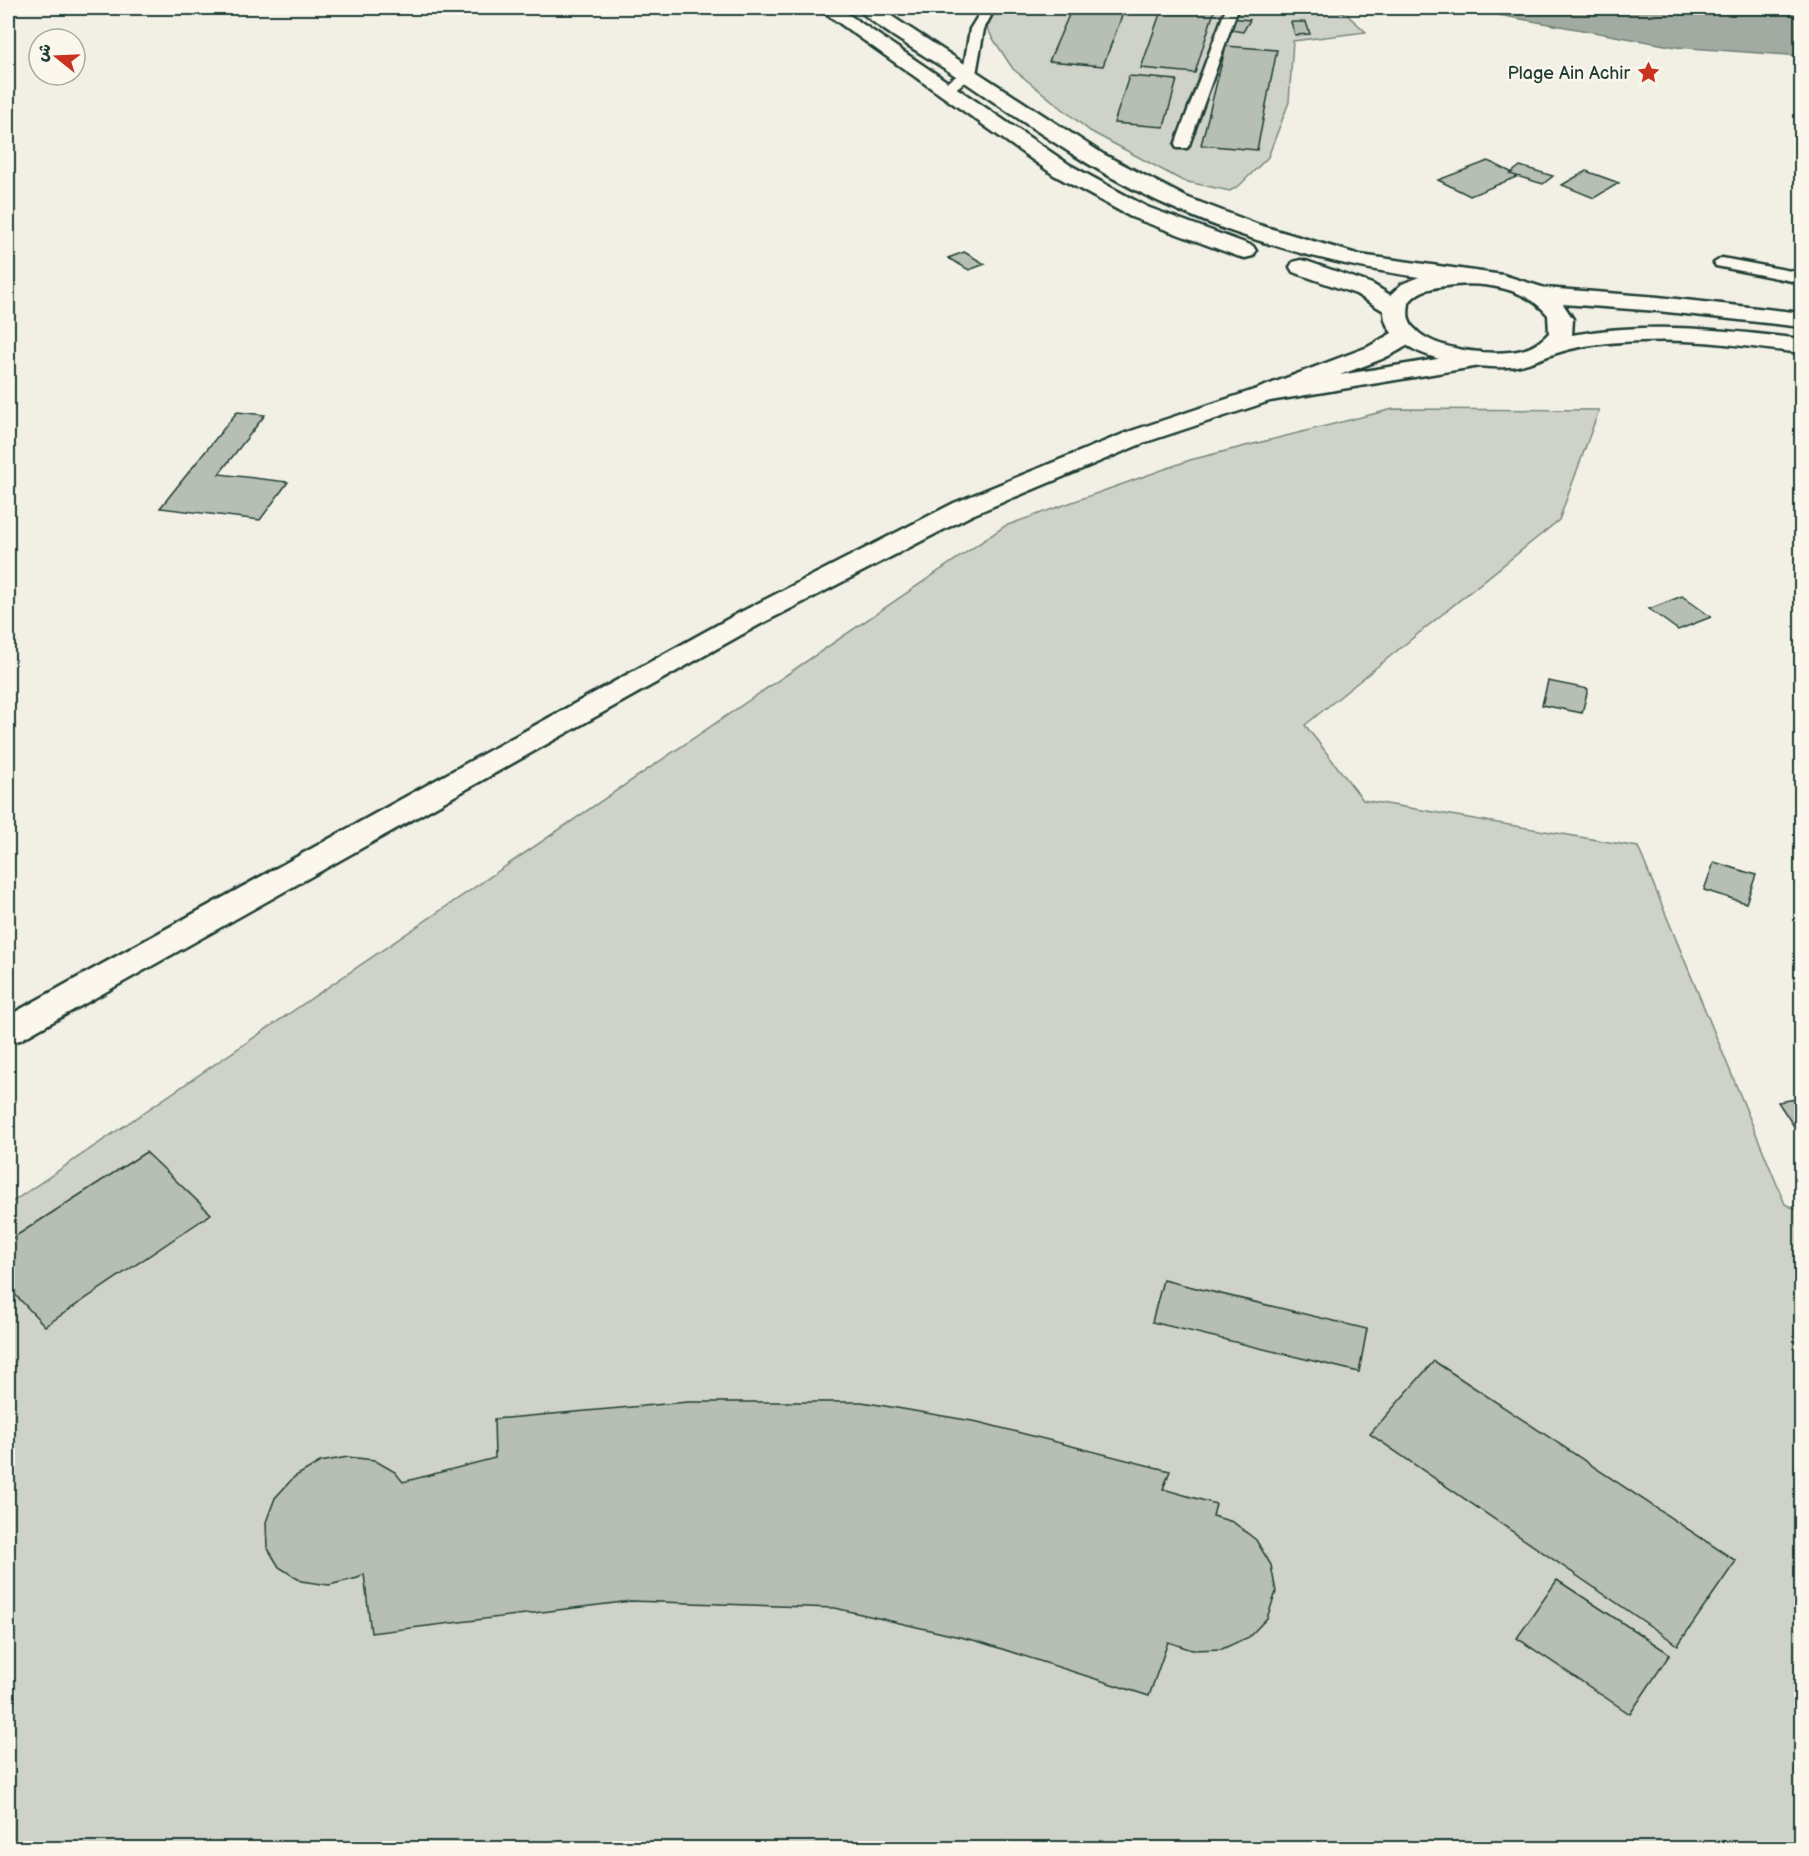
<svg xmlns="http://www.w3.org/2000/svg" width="1809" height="1856" font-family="'Balsamiq Sans','Playpen Sans Arabic',sans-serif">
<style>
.green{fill:#cfd2c8;stroke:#77887e;stroke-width:1.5}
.water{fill:#a2aba1;stroke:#6e7f75;stroke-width:1.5}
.building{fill:#b7beb3;stroke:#1f3d34;stroke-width:1.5}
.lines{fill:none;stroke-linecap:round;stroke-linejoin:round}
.service-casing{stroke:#1f3d34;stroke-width:5}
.tertiary-casing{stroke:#1f3d34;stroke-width:5}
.secondary-casing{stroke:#1f3d34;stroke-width:5}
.service{fill:#fbf7ec;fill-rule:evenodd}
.tertiary{fill:#fbf7ec;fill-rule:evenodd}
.secondary{fill:#fbf7ec;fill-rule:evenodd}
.labels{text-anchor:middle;stroke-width:4.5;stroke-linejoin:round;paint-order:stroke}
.far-poi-label{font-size:18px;fill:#1f3d34;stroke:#fbf7ec;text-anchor:end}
</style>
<rect width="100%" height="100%" fill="#f2f0e5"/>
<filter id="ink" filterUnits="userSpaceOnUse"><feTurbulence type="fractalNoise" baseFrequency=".0167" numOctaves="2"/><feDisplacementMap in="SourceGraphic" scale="12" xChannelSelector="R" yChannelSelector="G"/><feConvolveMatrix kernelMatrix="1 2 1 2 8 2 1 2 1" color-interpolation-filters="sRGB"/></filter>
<g filter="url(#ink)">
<!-- green -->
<g class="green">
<polygon points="976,8 1330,8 1346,14 1366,32 1293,41 1289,102 1268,157 1240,185 1230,191 1183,181 1090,131 1013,69 992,37"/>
<polygon points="1393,409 1599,410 1559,520 1305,725 1363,800 1638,847 1785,1204 1801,1212 1801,1848 8,1848 8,1205 1005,526 1190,460"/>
</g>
<!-- water -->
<polygon class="water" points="1475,8 1801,8 1801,56 1676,47 1488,13"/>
<!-- building -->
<g class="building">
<polygon points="1072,8 1125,8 1103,66 1049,61"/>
<polygon points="1162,8 1215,8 1195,73 1141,68"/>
<polygon points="1230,18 1250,20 1243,32 1224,29"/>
<polygon points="1291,22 1306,22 1310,34 1295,35"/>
<polygon points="1226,46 1277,50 1257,150 1201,145"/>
<polygon points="1129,76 1177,80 1164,127 1114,123"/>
<polygon points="1488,161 1519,176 1470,196 1438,180"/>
<polygon points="1520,166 1553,176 1543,184 1510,174"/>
<polygon points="1586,171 1619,183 1594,198 1562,185"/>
<polygon points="964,252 985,264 969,270 948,258"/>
<polygon points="237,412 265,415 219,474 288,482 260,520 160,508"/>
<polygon points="1682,596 1711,617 1678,630 1649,609"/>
<polygon points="1548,681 1588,689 1582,713 1542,705"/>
<polygon points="1714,862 1756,875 1746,903 1704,890"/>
<polygon points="1802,1098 1802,1133 1799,1134 1778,1102"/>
<polygon points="146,1152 211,1214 45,1326 8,1287 8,1241"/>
<polygon points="1163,1280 1367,1329 1359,1372 1152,1322"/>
<polygon points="1434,1361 1736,1561 1678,1645 1370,1434"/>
<polygon points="688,1402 862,1402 978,1422 1170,1471 1163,1489 1216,1504 1213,1516 1233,1522 1256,1540 1271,1565 1276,1592 1267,1618 1249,1637 1222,1649 1192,1650 1168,1642 1149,1696 977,1641 835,1608 631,1601 371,1633 364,1574 358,1578 329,1585 301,1581 279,1567 267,1547 266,1522 275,1498 294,1477 320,1462 348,1457 374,1460 395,1472 403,1482 495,1458 494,1419"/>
<polygon points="1557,1580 1670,1654 1630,1714 1517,1638"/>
</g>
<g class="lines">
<defs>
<g id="service">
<polygon points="983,8 995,8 984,29 976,74 951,92 941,92 939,89 941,86 963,72 970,29"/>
<polygon points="1226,8 1238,8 1189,145 1187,148 1177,148 1175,145"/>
<polygon points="1722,258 1802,273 1802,283 1716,266 1714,263"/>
</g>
<path id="tertiary" d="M1407 327 1415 329 1419 334C1405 354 1362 366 1340 375L1480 352 1489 354 1492 359 1489 364 1480 366 1270 401 1146 442 972 515 757 626 20 1040 8 1043V1016L737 614 954 503 1128 432 1257 389 1368 347 1399 329Z"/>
<g id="secondary">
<polygon points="818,8 839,8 1070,165 1147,207 1253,246 1256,251 1253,256 1245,258 1237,256 1131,217 1054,175"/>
<path d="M858 8H879L1103 154 1186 197 1259 225 1360 255 1503 275 1545 288 1658 297 1802 313V327L1658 311 1563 304 1573 319 1572 335C1650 321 1724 330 1802 339V353C1749 347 1695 338 1641 341 1615 342 1585 344 1560 352 1542 357 1527 366 1507 367 1474 369 1384 357 1384 311L1356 294 1293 272 1290 267 1293 262 1301 260 1309 262 1372 284 1390 295 1402 284 1419 277C1304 261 1187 224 1087 163 1039 134 993 101 947 70 929 58 867 22 858 8ZM1455 285C1487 282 1527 289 1548 315L1549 333C1541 341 1534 347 1522 350 1494 357 1431 351 1412 326 1407 319 1408 311 1409 303 1418 288 1438 287 1455 285Z"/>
</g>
</defs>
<!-- service casing -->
<use href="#service" class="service-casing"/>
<!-- tertiary casing -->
<use href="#tertiary" class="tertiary-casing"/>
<!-- secondary casing -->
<use href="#secondary" class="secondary-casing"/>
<!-- service -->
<use href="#service" class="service"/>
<!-- tertiary -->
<use href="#tertiary" class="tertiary"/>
<!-- secondary -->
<use href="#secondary" class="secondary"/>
</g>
</g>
<!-- icons -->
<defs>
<symbol id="sight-bare" viewBox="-9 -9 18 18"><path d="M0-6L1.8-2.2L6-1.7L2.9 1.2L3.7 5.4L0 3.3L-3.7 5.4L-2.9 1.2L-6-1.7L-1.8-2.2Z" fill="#c8321e" stroke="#fbf7ec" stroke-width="2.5" paint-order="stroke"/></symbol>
</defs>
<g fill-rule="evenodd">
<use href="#sight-bare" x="1632" y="56" width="33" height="33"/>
</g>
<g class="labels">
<!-- far-poi labels -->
<g class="far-poi-label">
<text x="1630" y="79">Plage Ain Achir</text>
</g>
</g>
<!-- margin -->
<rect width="1809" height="1856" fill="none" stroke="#fbf7ec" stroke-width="30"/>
<rect x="15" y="15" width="1779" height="1826" fill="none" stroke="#1f3d34" stroke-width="2" filter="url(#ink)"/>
<!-- north arrow -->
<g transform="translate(57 57) rotate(288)"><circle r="28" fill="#fbf7ec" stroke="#a3ada2" stroke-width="1.5"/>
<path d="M0-4.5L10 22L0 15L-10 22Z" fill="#c8321e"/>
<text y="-9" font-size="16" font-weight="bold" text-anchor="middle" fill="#1f3d34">ش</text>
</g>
</svg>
